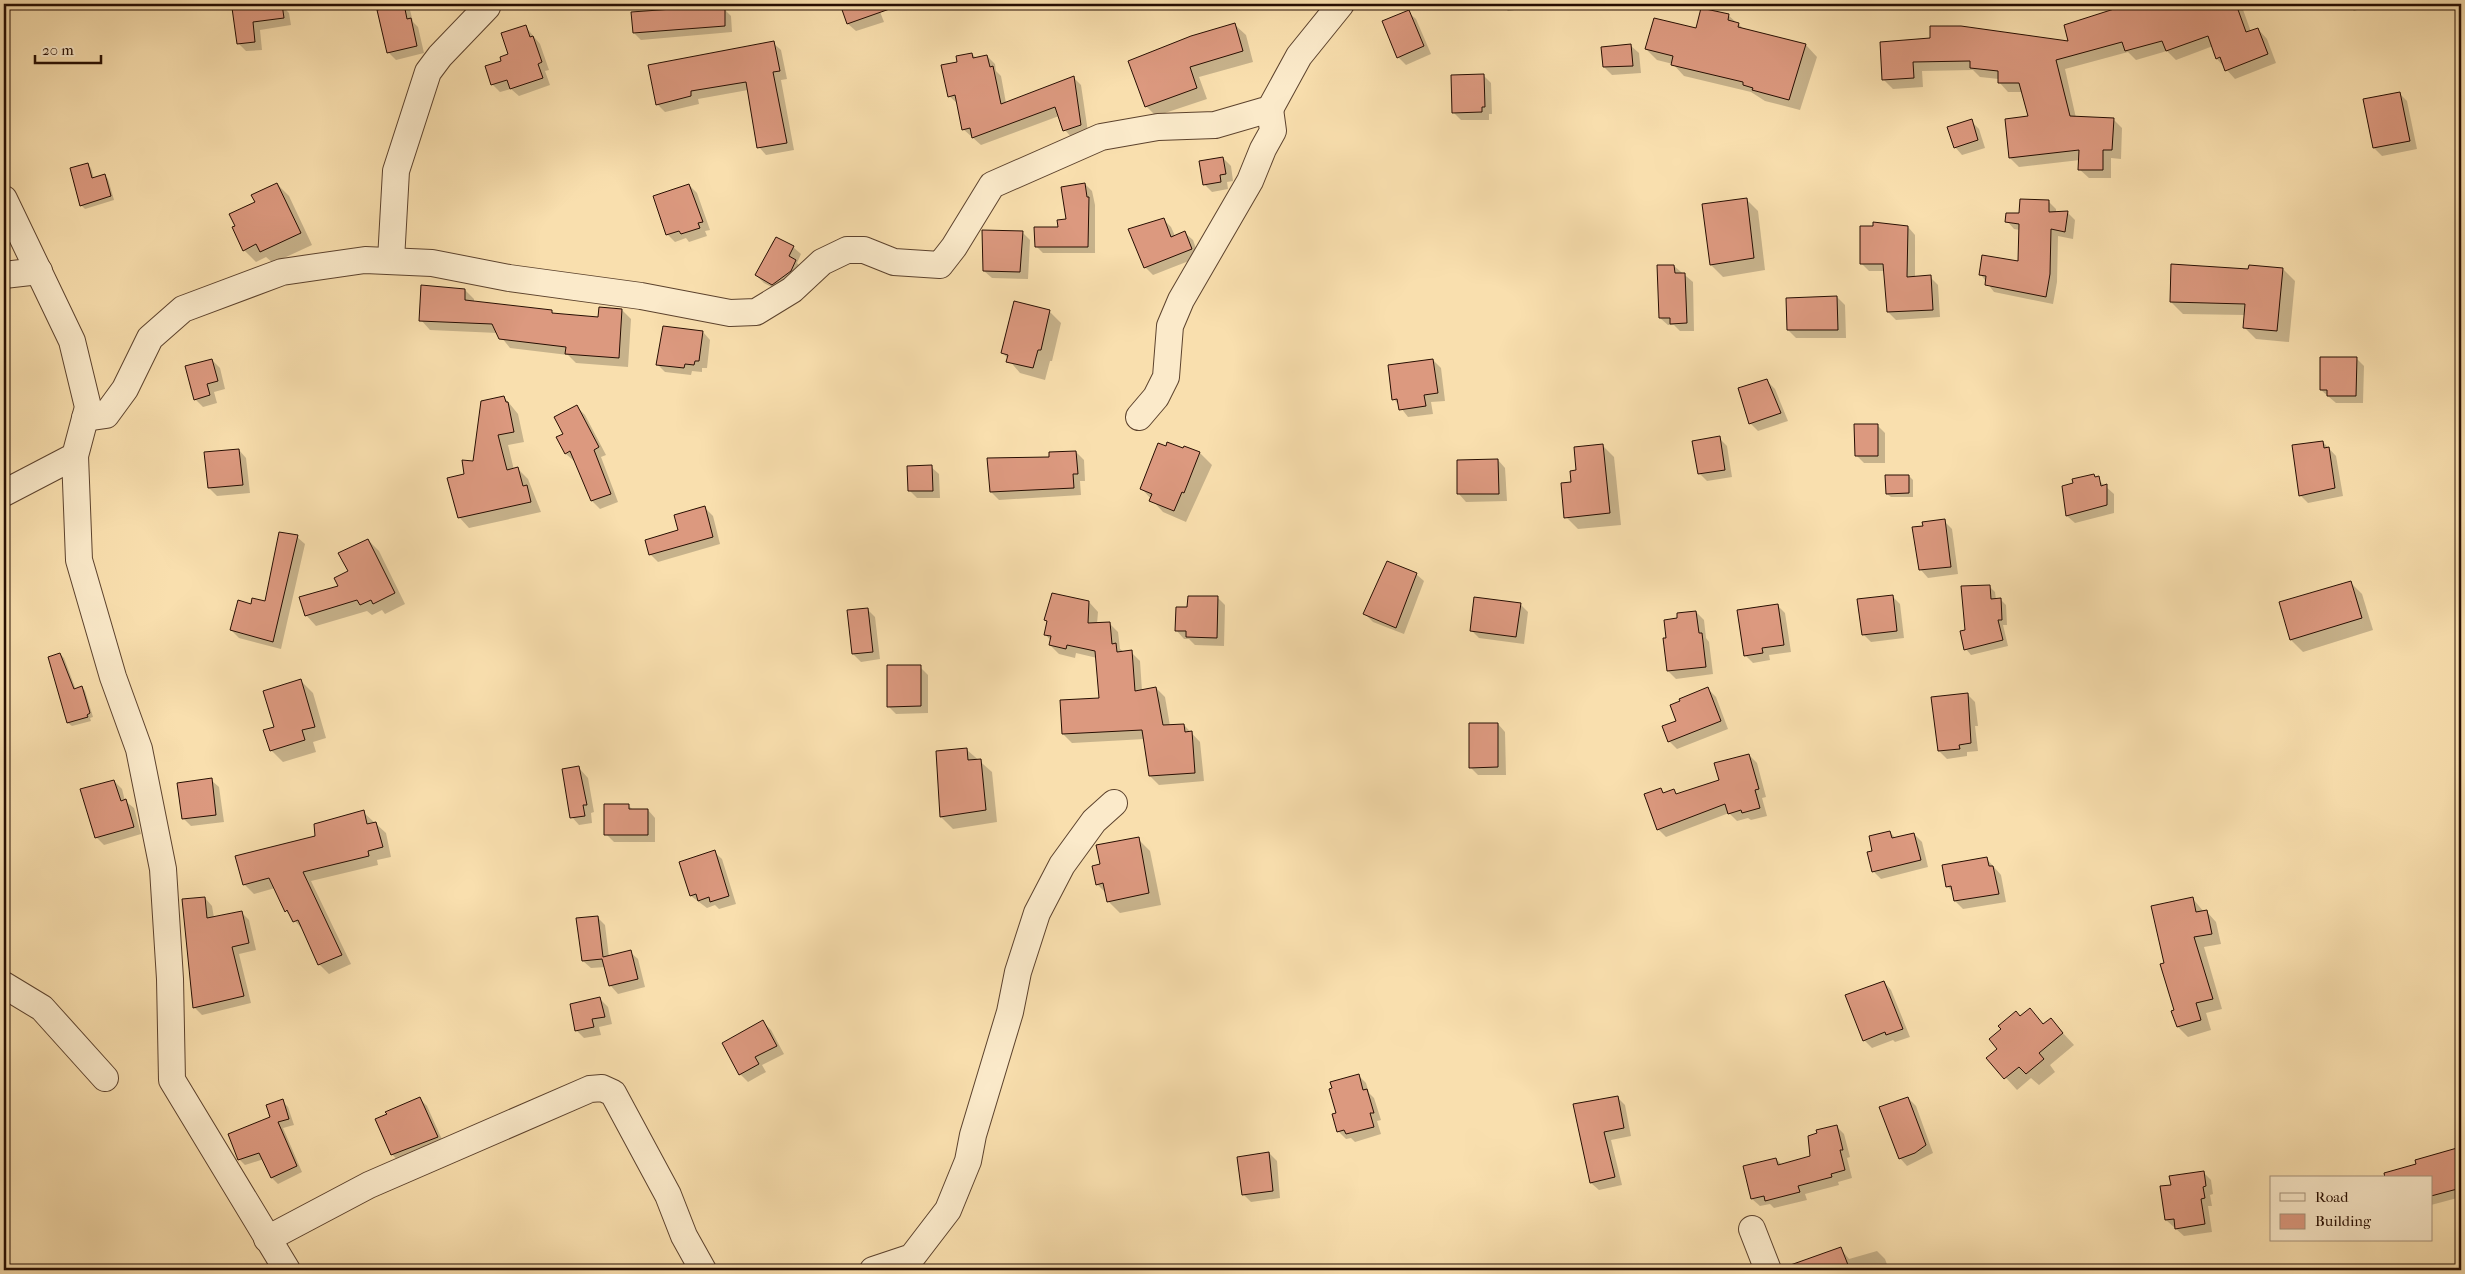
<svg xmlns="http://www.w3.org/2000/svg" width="2465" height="1274" font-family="'IM FELL French Canon',serif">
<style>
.shadow{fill:#0003}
.building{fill:#dc997f;stroke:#270e02}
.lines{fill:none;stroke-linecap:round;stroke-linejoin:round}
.minor-casing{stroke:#5c422d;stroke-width:28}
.minor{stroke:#fbeaca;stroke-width:26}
</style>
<rect width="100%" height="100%" fill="#f9dfae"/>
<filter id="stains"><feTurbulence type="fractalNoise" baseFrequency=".004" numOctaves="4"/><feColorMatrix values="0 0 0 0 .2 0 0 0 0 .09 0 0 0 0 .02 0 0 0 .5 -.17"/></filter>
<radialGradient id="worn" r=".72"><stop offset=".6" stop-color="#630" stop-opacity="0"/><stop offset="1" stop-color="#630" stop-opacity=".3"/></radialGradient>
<!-- shadow -->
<g class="shadow">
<polygon points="395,4 404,4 410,10 413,22 418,27 424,53 396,60 388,52 388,6"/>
<polygon points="674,4 711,4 715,9 724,9 731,16 732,32 641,40 634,33 674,10"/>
<polygon points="841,4 877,4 884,22 856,31 848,24"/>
<polygon points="1436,4 1552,4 1508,11 1505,8 1442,10"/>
<polygon points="2129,4 2241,4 2251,32 2258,29 2267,39 2276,63 2235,79 2217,59 2213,46 2176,60 2167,51 2136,60 2128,52 2065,69 2076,118 2113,119 2122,128 2121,159 2111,158 2111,178 2089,178 2079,169 2080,160 2019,167 2010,158 2029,117 2023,92 2008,92 1999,82 1999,79 1980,77 1973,70 1922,71 1923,87 1893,89 1883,79 1881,43 2070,43 2065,26"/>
<polygon points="2347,4 2375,4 2354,11"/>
<polygon points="281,5 289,13 291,25 260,30 262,50 246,51 238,43 234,9"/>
<polygon points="1702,9 1729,16 1745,30 1806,45 1817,57 1800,110 1765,101 1751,92 1684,76 1673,64 1657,60 1646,49 1696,30"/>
<polygon points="1408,12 1416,19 1431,54 1406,65 1398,57"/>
<polygon points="1235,25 1246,35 1253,62 1199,77 1207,99 1156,116 1146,106"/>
<polygon points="525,26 540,44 549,70 545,71 550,85 519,96 511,89 500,92 493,85 486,67 503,61 510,55"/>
<polygon points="773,43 781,50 787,79 781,80 794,150 766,155 759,147 748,90 698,99 699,104 665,112 657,104"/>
<polygon points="1631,46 1639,53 1641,73 1612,75 1604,67"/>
<polygon points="972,54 976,58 987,56 995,64 996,71 1001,76 1006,103 1074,78 1081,85 1088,132 1072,138 1065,130 1059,116 981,145 963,129 958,104 949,96 958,63"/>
<polygon points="1483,75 1491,83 1492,114 1489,114 1489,120 1461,120 1453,112"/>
<polygon points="2399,93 2407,101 2417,149 2382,156 2374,148"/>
<polygon points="1971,121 1979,129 1985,148 1962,155 1955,147"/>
<polygon points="1223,158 1231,166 1233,181 1227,182 1228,189 1212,192 1204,184"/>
<polygon points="88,165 91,168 94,179 105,176 108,179 114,200 85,209 81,205"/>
<polygon points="277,184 289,196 312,245 273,263 266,257 256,262 244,250 256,203"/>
<polygon points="1085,184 1092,191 1095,205 1095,253 1043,253 1036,246 1068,220"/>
<polygon points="689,185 697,193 710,230 705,231 707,236 689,242 686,238 675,242 667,234"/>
<polygon points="1746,199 1758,211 1765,270 1723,277 1711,265"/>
<polygon points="2049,202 2056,209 2056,213 2068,213 2075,220 2073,239 2058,236 2057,282 2053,304 1994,292 1981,275 2019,263 2020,230 2014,229 2007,221"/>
<polygon points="1164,220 1171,227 1175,236 1185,233 1193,240 1199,257 1153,275 1145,267"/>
<polygon points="1874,224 1908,227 1915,235 1915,278 1930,277 1938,285 1940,317 1896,320 1888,312 1885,271 1869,271 1861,263"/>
<polygon points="983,231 1022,232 1030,240 1028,279 992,278 984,271"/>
<polygon points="773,241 793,247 801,254 797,263 803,269 781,292 764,283 756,275"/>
<polygon points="1674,266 1693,282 1694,331 1680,331 1674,325 1668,325 1660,318"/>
<polygon points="2283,269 2295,281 2289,342 2256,339 2244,327 2245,315 2183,314 2171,302 2249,270"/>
<polygon points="465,290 474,299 474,302 551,311 554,314 599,318 622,310 631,319 628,367 576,363 568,355 510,348 498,333 430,330 421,320"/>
<polygon points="1837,297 1845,305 1846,338 1796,338 1788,330"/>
<polygon points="1049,311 1061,323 1052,361 1050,361 1045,380 1020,373 1003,353"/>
<polygon points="703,332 710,340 707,368 702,368 702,372 692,371 691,375 665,372 657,364"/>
<polygon points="2356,358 2364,366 2363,403 2336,403 2321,390"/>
<polygon points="212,360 220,368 225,389 214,392 217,403 203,407 195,399"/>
<polygon points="1433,360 1441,368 1445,401 1431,402 1433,414 1408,417 1394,399"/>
<polygon points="1767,381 1775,389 1788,421 1758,431 1750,423"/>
<polygon points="504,397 518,414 524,442 508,445 514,470 518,469 528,479 541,512 469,528 459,517 466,474 474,462"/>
<polygon points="577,407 585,415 606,455 601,457 618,502 600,509 592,501 575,460 574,461 566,454 564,434"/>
<polygon points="1878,426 1885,433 1885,463 1864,463 1856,455"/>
<polygon points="1719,438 1727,446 1732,477 1707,481 1699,473"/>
<polygon points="2323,442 2336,456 2343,496 2308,503 2300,495"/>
<polygon points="1602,445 1614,457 1621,525 1578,529 1566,517 1572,483 1578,471"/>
<polygon points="1185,447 1200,453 1212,465 1186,522 1163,512 1142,489 1166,448 1184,450"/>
<polygon points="239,450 246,458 250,493 217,496 209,488 206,453"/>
<polygon points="1076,452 1084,460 1085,481 1080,481 1081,495 999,500 991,492 1050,458"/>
<polygon points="1498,460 1505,468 1507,501 1466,502 1459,494"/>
<polygon points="931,467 939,474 940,498 917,498 909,490"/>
<polygon points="1909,476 1913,480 1913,497 1891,497 1887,494"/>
<polygon points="2094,476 2114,494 2114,513 2075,523 2067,516"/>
<polygon points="705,508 713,516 720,544 658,562 650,554"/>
<polygon points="1944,521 1952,529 1958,574 1928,578 1921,570 1924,527"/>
<polygon points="297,537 305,544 281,649 239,638 231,630 252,605 266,603"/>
<polygon points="368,540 379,551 405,604 385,614 382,610 372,615 367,611 316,626 306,615 340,586"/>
<polygon points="1416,574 1424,581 1404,634 1373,622 1365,614"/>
<polygon points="2350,582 2362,594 2373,630 2303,652 2291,640"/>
<polygon points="1989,586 1995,592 1996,600 2000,599 2006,605 2007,625 2003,625 2008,646 1971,655 1966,649 1966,631"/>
<polygon points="1892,596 1900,604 1904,638 1871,642 1863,634"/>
<polygon points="1217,597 1225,605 1224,646 1195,645 1189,639 1184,639 1177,631 1189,608"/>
<polygon points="1089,602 1098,612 1097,624 1109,623 1118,632 1120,649 1124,652 1131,652 1140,661 1142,691 1156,688 1165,697 1170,726 1184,725 1200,742 1204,781 1159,785 1150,776 1145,739 1072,743 1063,734 1101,699 1097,658 1076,653 1075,658 1059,654 1050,645 1051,641 1045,634 1048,622 1045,620"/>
<polygon points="1520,604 1528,612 1524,644 1479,638 1471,630"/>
<polygon points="1777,605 1785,613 1791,652 1769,655 1770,660 1753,663 1745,655"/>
<polygon points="867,609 875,617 880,659 861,662 853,654 848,611"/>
<polygon points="1696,612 1704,620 1706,638 1709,642 1713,674 1676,679 1668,671 1668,639 1679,619"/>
<polygon points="60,654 64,658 76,690 82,687 85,691 93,717 90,718 91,721 72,726 68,723 49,658"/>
<polygon points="920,667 928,675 928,713 896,714 888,706"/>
<polygon points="301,681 313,693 326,738 313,742 316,752 283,762 271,750 276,728"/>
<polygon points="1708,689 1716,697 1728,729 1677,749 1669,741 1678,721"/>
<polygon points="1967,694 1975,702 1978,726 1975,726 1978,751 1967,752 1967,756 1947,759 1939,751"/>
<polygon points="1498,724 1505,732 1506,775 1478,775 1470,767"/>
<polygon points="966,749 992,772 997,822 953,829 941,817"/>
<polygon points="1749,755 1757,763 1766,797 1762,798 1767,816 1751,820 1748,818 1737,821 1729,813 1666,837 1658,829 1660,789 1665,794 1673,791 1678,795 1720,781"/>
<polygon points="578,767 588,778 594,812 591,813 592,823 579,825 572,817"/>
<polygon points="211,780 219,787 224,822 191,826 183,818"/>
<polygon points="114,781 122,789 125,801 134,808 141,834 104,845 96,837"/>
<polygon points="628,805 633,810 648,810 655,818 655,842 614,842 606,834"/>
<polygon points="363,812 386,833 391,857 377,860 378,865 311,881 351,964 329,974 319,964 304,931 286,911 275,888 254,894 244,884 317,837"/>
<polygon points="1890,832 1896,839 1914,834 1922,842 1928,867 1881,879 1873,871 1874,852"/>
<polygon points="1138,839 1150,851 1161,905 1120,913 1108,901 1106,893 1097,884 1101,865"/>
<polygon points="714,852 722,859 736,904 719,909 715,905 707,908 691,896"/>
<polygon points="1986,858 2001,875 2006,902 1963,909 1955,901 1954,893 1947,886"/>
<polygon points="205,898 212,906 214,918 241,912 249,920 256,950 239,954 251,1003 202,1015 194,1007"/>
<polygon points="2193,899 2204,912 2206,911 2216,922 2221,944 2204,947 2222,1009 2206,1013 2211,1030 2188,1037 2178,1027 2165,964"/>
<polygon points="597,917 605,925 609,957 630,952 638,959 645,987 618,994 611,986 606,967 591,968 583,961"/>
<polygon points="1884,982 1891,990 1910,1037 1895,1042 1893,1040 1872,1048 1864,1040"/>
<polygon points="600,999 608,1007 612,1024 599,1027 601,1035 584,1038 576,1030"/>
<polygon points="2030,1010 2044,1025 2051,1020 2074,1045 2050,1065 2055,1072 2039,1085 2031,1078 2017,1090 1988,1058 1998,1049 2003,1029"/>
<polygon points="763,1022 771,1030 784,1054 762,1065 766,1072 748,1082 740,1074"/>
<polygon points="1358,1075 1366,1083 1369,1093 1374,1098 1381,1120 1377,1121 1381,1134 1355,1142 1351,1138 1346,1139 1338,1131"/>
<polygon points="1617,1097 1625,1105 1631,1136 1611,1140 1622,1185 1599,1190 1591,1183 1575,1105"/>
<polygon points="419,1098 427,1106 444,1144 399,1162 392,1154"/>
<polygon points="1908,1098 1916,1106 1933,1153 1907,1166 1900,1158"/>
<polygon points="282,1101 288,1107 294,1125 283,1128 302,1172 278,1184 272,1178 264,1159 245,1165 239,1159"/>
<polygon points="1836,1126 1844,1134 1850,1157 1847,1158 1852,1178 1838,1182 1839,1185 1805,1194 1807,1200 1774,1208 1770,1204 1760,1206 1752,1199 1776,1159 1782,1165 1812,1157"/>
<polygon points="2461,1148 2461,1197 2431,1205 2431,1178 2417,1160"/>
<polygon points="1269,1153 1277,1161 1280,1198 1251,1202 1244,1195"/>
<polygon points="2203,1172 2211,1180 2213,1194 2210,1195 2212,1206 2208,1206 2212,1232 2184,1236 2166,1220 2172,1186"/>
<polygon points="1840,1248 1849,1259 1877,1251 1885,1259 1889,1270 1816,1270 1811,1258"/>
</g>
<!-- building -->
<g class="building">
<polygon points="282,4 284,18 253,22 255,42 237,44 232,8"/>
<polygon points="386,4 404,4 407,19 411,18 417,46 387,53 377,10 387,8"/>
<polygon points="672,4 711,4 711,8 725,8 725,26 633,33 631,12 673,9"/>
<polygon points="840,4 898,4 898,6 847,24"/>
<polygon points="2122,4 2236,4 2246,32 2258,28 2268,54 2225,71 2220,57 2216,59 2208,36 2166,51 2162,41 2125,51 2122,42 2056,60 2070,116 2114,118 2112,150 2103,150 2103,170 2078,170 2079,150 2009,158 2005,119 2028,116 2019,83 1998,83 1998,71 1970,68 1970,61 1913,62 1914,78 1882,80 1880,42 1930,38 1930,26 1961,26 2068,41 2064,25 2114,9 2114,6"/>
<polygon points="1701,8 1729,14 1728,20 1739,23 1738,27 1806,44 1789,100 1752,90 1753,88 1743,85 1743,82 1671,65 1673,56 1645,49 1654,18 1696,28"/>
<polygon points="1409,10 1424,46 1397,58 1382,21"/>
<polygon points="1235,23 1243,51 1190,67 1197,88 1145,107 1128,61 1191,36"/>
<polygon points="526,25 530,37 533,36 542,62 538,64 543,78 510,89 507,80 491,85 485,66 501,61 500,57 508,54 501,33"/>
<polygon points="774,41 780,71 773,72 787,143 757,148 746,82 691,91 691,96 656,105 648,65"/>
<polygon points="1631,44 1633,66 1603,67 1601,47"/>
<polygon points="972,53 973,58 987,55 990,67 993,66 1001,104 1074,76 1081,125 1063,131 1055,107 972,138 970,128 962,130 955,95 948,97 941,65 957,62 956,56"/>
<polygon points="1484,74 1485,107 1482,107 1482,112 1452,113 1451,75"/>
<polygon points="2400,92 2410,141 2373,148 2363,99"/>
<polygon points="1972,119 1978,140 1954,148 1947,127"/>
<polygon points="1223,157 1226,174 1220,175 1221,182 1203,185 1199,161"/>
<polygon points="88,163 92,178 105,174 111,196 80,206 70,168"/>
<polygon points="277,183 301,233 260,252 256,244 243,251 232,227 235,226 229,214 255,202 251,195"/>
<polygon points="1085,183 1087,197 1089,197 1088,247 1035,247 1034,227 1058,227 1057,220 1066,219 1061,187"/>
<polygon points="689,184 703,222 698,223 700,228 681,234 679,231 666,235 653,196"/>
<polygon points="1747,198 1754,258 1710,265 1702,204"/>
<polygon points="2020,199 2049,200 2049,212 2068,211 2065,232 2051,229 2050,274 2046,297 1985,285 1986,276 1979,275 1982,255 2018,261 2019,224 2005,222 2006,213 2019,213"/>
<polygon points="1164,218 1171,237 1185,231 1192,249 1144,268 1128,229"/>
<polygon points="1873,222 1908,226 1907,277 1931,275 1933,310 1887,312 1883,264 1860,264 1860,226 1873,226"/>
<polygon points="982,230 1023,231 1020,272 983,271"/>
<polygon points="776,237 794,246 789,256 796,260 791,271 772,285 755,275"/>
<polygon points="2171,264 2248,269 2249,265 2283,268 2277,331 2243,328 2245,304 2170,302"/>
<polygon points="1657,265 1674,265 1675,273 1685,273 1687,323 1670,324 1670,318 1659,318"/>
<polygon points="421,285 465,289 465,300 552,310 552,313 598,317 599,307 622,309 619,358 565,354 566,347 499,339 492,324 419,321"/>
<polygon points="1837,296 1838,330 1787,330 1786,298"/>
<polygon points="1014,301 1050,310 1041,350 1038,350 1033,368 1006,362 1008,355 1001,353"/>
<polygon points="663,326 703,331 699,361 695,361 694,365 685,364 684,368 656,365"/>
<polygon points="2320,357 2357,357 2356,396 2327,396 2327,390 2320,390"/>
<polygon points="212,359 218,381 207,384 210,395 194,400 185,366"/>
<polygon points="1433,359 1438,393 1424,395 1426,406 1399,410 1397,399 1392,400 1388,365"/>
<polygon points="1767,379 1781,413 1749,424 1738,388"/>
<polygon points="504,396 506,402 508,402 514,432 498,435 507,470 518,467 523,486 527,485 531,502 458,518 447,478 464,474 462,460 473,461 481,401"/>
<polygon points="577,405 599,447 594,450 611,494 591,501 570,451 565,454 556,437 563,434 554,417"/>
<polygon points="1854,424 1878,424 1878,456 1855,456"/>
<polygon points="1720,436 1725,470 1698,474 1692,441"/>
<polygon points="2323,441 2324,448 2329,447 2335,488 2299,496 2292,445"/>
<polygon points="1167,442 1183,448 1184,446 1200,452 1184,493 1182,492 1174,511 1149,501 1152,494 1140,489 1158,443 1166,446"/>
<polygon points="1603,444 1610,513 1564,518 1561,483 1571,482 1570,471 1576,470 1574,447"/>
<polygon points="239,449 243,485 208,488 204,452"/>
<polygon points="1076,451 1078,474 1073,474 1074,488 990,492 987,458 1049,457 1049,452"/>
<polygon points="1498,459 1499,494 1457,494 1457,460"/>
<polygon points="932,465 933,491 908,491 907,466"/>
<polygon points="2094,474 2095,477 2099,476 2101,486 2107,484 2107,505 2066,516 2062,486 2073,483 2072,479"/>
<polygon points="1885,475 1909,475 1909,493 1886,494"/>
<polygon points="705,506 713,537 649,555 645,540 678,530 674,515"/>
<polygon points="1945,519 1951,567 1919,570 1912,527 1923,526 1922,522"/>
<polygon points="279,532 298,535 273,642 230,630 238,600 251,604 252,598 265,601"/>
<polygon points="368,539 395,593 373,604 371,600 360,605 357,600 305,616 299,597 338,586 334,578 348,571 338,553"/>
<polygon points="1387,561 1417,573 1396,628 1363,614"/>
<polygon points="2351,581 2362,618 2290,640 2279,602"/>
<polygon points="1990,585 1991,599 2001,598 2002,620 1998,620 2003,640 1964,650 1960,631 1965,630 1961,586"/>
<polygon points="1052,593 1089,601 1088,623 1110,622 1112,644 1116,643 1117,652 1132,650 1135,691 1156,687 1163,725 1184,724 1185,732 1192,731 1195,773 1149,776 1142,730 1062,734 1060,700 1099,698 1095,651 1067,645 1066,649 1049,645 1051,636 1044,635 1047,621 1044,620"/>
<polygon points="1893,595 1897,631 1862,635 1857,599"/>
<polygon points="1188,596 1218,596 1217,638 1186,637 1186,631 1175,631 1176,607 1187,607"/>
<polygon points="1474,597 1521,603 1516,637 1470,631"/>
<polygon points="1778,604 1784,645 1762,648 1763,653 1744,656 1737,610"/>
<polygon points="868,608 873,652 852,654 847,610"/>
<polygon points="1696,611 1699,633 1702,633 1706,667 1667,671 1663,638 1666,638 1664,620 1677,618 1677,613"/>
<polygon points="60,653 74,689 82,686 90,713 87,715 88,717 67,723 48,657"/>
<polygon points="887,665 921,665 921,706 887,707"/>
<polygon points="301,679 315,727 302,730 305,740 270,751 263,730 274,727 263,691"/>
<polygon points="1708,687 1721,721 1668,742 1662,726 1676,721 1670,705 1680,701 1679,699"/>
<polygon points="1968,693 1971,743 1959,745 1960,749 1938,751 1931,697"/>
<polygon points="1469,723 1498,723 1498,767 1469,768"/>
<polygon points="967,748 968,760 981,759 986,810 940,817 936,751"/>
<polygon points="1749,754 1759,789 1755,790 1760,808 1742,813 1741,810 1728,814 1725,804 1657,830 1644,794 1661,788 1663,793 1674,789 1676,794 1719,780 1714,763"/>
<polygon points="579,766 587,805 583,805 585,816 570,818 562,769"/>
<polygon points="212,778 216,815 182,819 177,783"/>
<polygon points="114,780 121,801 126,799 134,827 95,838 80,789"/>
<polygon points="604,804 629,804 629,809 648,809 648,835 604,835"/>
<polygon points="364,810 367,824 376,822 383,847 368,851 369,856 303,872 342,955 318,965 298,920 293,922 287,910 285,912 269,878 243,885 235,856 315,836 314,824"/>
<polygon points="1890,831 1892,838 1914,833 1921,860 1872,872 1867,852 1872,851 1869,836"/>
<polygon points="1139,837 1149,893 1107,902 1103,883 1096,885 1092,866 1100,864 1096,845"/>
<polygon points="715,850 729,896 710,902 709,897 698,901 696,894 690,896 679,862"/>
<polygon points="1987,857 1989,866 1993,866 1999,894 1954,901 1951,886 1946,887 1942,865"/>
<polygon points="205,897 207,918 242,911 249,943 232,947 244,996 193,1008 182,899"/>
<polygon points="2193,897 2196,912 2207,910 2212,934 2194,937 2213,999 2196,1003 2201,1020 2177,1027 2171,1011 2174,1010 2160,964 2164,963 2151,906"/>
<polygon points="598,916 603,957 631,950 638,979 609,986 602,959 582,961 576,918"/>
<polygon points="1884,981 1903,1029 1886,1035 1885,1032 1863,1041 1845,995"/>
<polygon points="600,997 605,1017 592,1019 594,1027 575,1031 570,1004"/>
<polygon points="2030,1008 2043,1024 2051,1018 2063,1033 2039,1053 2044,1059 2026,1074 2019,1067 2004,1079 1986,1058 1997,1049 1989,1039 2001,1029 1998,1026 2016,1011 2020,1016"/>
<polygon points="763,1020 777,1046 755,1057 759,1064 739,1075 722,1043"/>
<polygon points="1359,1074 1363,1090 1367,1089 1374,1113 1370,1113 1374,1127 1346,1134 1344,1130 1337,1132 1332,1114 1336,1113 1329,1089 1332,1088 1330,1082"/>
<polygon points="1618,1096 1624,1128 1604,1132 1615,1177 1590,1183 1573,1104"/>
<polygon points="420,1097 438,1137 391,1155 375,1119 387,1114 385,1112"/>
<polygon points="1908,1097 1926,1145 1915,1153 1899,1159 1879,1107"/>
<polygon points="283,1099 289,1119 278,1122 297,1166 271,1178 259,1153 238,1160 228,1134 270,1117 266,1105"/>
<polygon points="1837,1125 1843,1150 1840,1150 1845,1170 1831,1174 1832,1177 1798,1186 1800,1192 1765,1201 1764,1196 1751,1199 1743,1166 1776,1158 1778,1165 1810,1156 1808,1136 1817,1133 1816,1130"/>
<polygon points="2457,1148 2461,1161 2461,1188 2431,1196 2431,1178 2385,1178 2384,1173 2416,1164 2415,1160"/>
<polygon points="1269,1152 1273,1191 1242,1195 1237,1157"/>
<polygon points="2204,1171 2206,1186 2203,1187 2205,1198 2201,1199 2205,1224 2175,1229 2174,1219 2165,1220 2160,1186 2171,1185 2169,1176"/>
<polygon points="1841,1247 1850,1270 1783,1270 1782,1268"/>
</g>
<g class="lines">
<defs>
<g id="minor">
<polyline points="4,199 72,341 88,407 75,456 4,493"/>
<polyline points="391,260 396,171 428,72 440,56 487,7 487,4"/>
<polyline points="4,275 39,271"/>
<polyline points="1139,417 1156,397 1166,377 1170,326 1181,300 1250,181 1263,149 1273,131 1270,109"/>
<polyline points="85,418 106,415 125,389 150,338 183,309 282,272 365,260 432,263 509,278 641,296 730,313 756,312 792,290 822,262 847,250 864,250 894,262 940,265 954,247 992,185 1101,137 1158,127 1215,125 1270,109 1299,56 1341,4"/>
<polyline points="75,456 79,560 113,677 139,749 163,869 170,979 172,1080 287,1270"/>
<polyline points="4,985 42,1008 105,1078"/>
<polyline points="1752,1229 1768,1270"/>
<polyline points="267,1239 369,1185 590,1089 602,1088 613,1093 668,1195 684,1236 703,1270"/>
<polyline points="873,1270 912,1257 948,1210 968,1161 973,1135 1010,1012 1018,972 1037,913 1062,865 1094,821 1114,803"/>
</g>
</defs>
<!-- minor casing -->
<use href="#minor" class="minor-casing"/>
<!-- minor -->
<use href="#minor" class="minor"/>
</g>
<!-- margin -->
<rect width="2465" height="1274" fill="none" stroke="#f9dfae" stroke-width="20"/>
<rect x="5" y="5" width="2455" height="1264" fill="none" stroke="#270e02" stroke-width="2.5"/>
<rect x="10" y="10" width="2445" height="1254" fill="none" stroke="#270e02"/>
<!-- legend -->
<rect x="2270" y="1176" width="162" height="65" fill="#fbeaca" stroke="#a6927a"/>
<rect x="2280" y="1193" width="25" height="8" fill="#fbeaca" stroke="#a6927a"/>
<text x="2315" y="1202" font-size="15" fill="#270e02">Road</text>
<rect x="2280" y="1214" width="25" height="15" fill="#dc997f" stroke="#a6927a"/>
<text x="2315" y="1226" font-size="15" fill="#270e02">Building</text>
<!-- scale -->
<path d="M35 55v8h66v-8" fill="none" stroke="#270e02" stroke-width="2.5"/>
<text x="42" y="55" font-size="15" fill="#270e02" stroke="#fbeaca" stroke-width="4" paint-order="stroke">20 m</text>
<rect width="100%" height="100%" filter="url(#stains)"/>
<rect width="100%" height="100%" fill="url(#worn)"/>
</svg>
